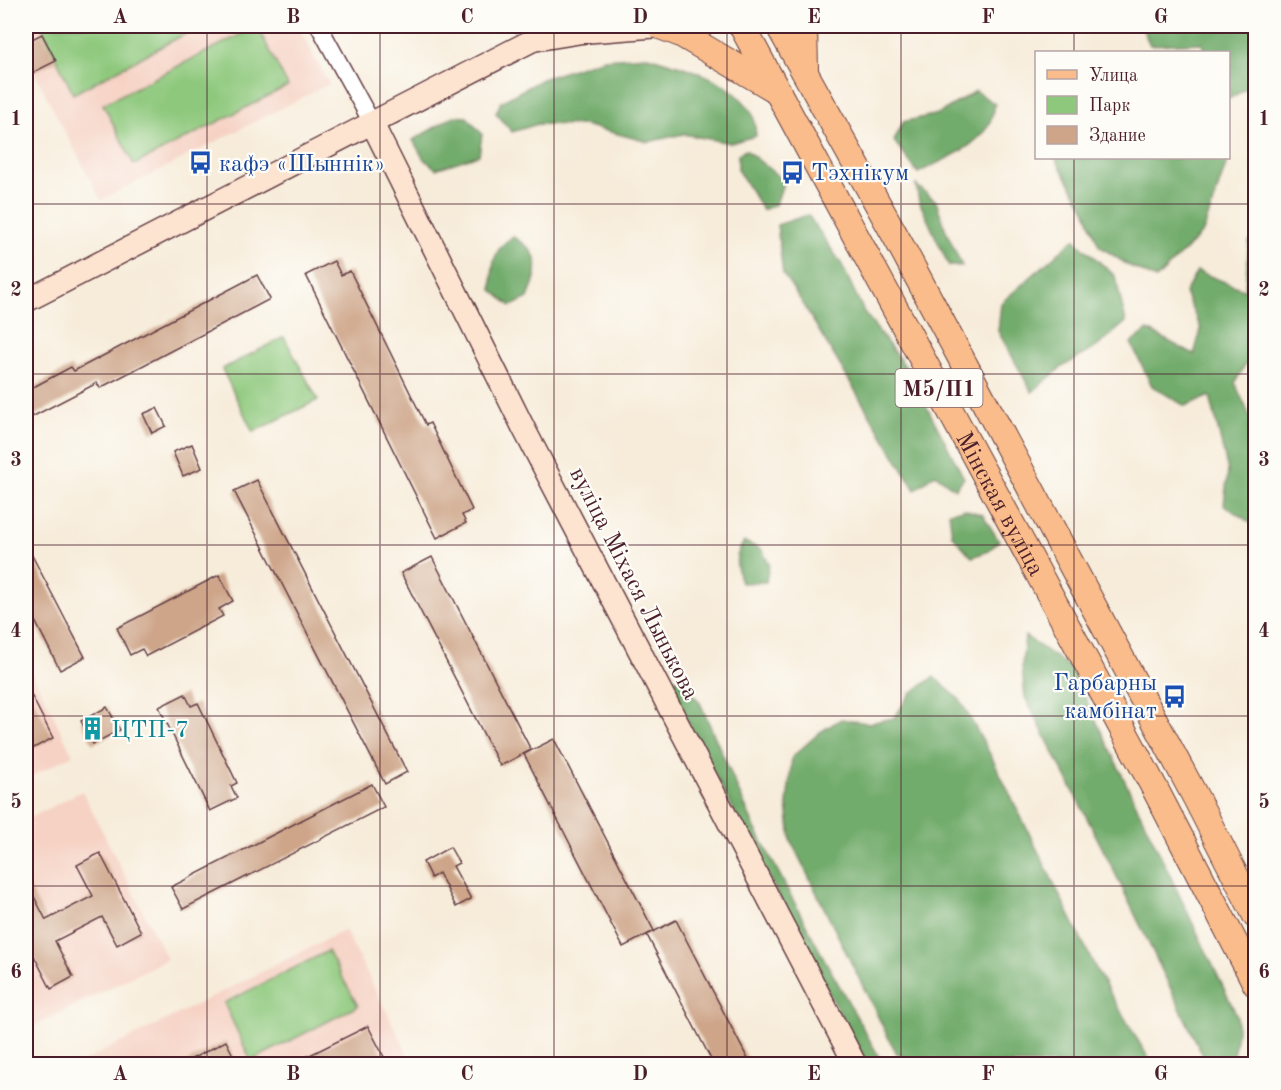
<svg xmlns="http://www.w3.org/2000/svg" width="1281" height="1090" font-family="'Old Standard TT',serif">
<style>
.built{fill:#f6d2c4}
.green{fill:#8dc87c;stroke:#6c7454;stroke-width:1.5}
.forest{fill:#72ac6c;stroke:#5e664c;stroke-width:1.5}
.building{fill:#cea589}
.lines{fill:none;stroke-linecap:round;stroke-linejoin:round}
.street-casing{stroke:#643e45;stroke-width:19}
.secondary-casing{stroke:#643e45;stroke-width:25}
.primary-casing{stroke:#643e45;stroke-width:28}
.street{stroke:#fff;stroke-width:16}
.secondary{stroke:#fde4d0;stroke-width:22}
.primary{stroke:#f9bc8a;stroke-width:26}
.grid{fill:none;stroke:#4a1f2b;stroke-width:1.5;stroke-opacity:0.55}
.labels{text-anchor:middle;stroke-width:4.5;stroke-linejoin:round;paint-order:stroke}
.shield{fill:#fdfcf7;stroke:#806168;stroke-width:1.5}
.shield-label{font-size:22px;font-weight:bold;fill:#4a1f2b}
.transit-label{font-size:24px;fill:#164399;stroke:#fdfcf7;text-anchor:start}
.street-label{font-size:24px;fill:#4a1f2b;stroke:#fdfcf7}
.culture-label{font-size:24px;fill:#0d838f;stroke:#fdfcf7;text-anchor:start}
.neatline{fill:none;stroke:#4a1f2b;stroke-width:2}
.grid-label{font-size:20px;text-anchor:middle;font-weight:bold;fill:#4a1f2b}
</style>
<rect width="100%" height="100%" fill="#fdfcf7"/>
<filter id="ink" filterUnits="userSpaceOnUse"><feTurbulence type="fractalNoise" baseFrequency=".0167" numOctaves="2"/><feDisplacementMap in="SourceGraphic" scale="12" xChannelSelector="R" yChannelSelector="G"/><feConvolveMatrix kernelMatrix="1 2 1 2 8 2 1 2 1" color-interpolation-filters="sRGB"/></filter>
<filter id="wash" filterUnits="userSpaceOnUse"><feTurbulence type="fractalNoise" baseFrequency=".008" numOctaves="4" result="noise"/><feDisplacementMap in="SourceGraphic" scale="24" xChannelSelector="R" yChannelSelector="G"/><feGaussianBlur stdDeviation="1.35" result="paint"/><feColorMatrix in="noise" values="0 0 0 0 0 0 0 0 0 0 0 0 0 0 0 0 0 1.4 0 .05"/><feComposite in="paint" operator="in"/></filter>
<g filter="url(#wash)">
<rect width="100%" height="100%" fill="#f7ecda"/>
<!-- built -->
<g class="built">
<polygon points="26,26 298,26 329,84 101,200 26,57"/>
<polygon points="26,661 73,755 26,779"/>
<polygon points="82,791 167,959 26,1030 26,820"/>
<polygon points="345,930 413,1064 78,1064"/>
</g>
<!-- green -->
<g class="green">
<polygon points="41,26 200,26 73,94"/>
<polygon points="257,26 288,86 134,165 103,104"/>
<polygon points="284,337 318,400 253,432 222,369"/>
<polygon points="328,951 358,1006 251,1061 224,1003"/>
</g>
<!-- forest -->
<g class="forest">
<polygon points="1141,26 1255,26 1255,83 1229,99 1228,52 1203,52 1203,43 1150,45"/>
<path d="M647 56C684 67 730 77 752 113 755 119 755 129 756 136L730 143 683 134 648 142 584 125 538 124 512 132 496 113 501 102 542 79 604 59Z"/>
<path d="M976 91 995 104C993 111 992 120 988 126 972 151 943 159 918 173L894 141 903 122 938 114Z"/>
<polygon points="454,116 467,117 482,134 479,155 436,169 423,158 413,140"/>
<polygon points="746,150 784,181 776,204 763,210 738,171 738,154"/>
<polygon points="1055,158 1227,158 1228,159 1203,232 1156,279 1128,265 1099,246 1085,209"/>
<polygon points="916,185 936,201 946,231 962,266 949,266 919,201"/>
<polygon points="808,215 841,263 864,312 907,369 964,478 955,489 935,474 915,490 800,299 783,274 777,225"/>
<polygon points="1255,236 1255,369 1246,363 1235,383 1255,428 1255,526 1224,505 1228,471 1210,396 1185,406 1152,386 1131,343 1148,330 1194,355 1201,329 1185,293 1197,271 1245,290 1249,242"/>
<path d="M513 237C543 253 540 269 528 298L511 306 492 290C492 267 491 250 513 237Z"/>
<polygon points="1074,239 1115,276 1126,322 1098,346 1062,367 1032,392 998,331 1001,303"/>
<polygon points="964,509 983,515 999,541 988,551 972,557 952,535 949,512"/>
<path d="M744 542 761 549 769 564 766 582 741 583C736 564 733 559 744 542Z"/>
<polygon points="1025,636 1071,668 1237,1016 1237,1033 1232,1064 1207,1064 1114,871 1025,697 1022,666"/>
<polygon points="934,677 960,700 990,754 1098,973 1152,1064 923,1064 896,1053 791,841 787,804 792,757 820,732 841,719 868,723 894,718 911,693"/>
<polygon points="670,679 681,679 700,703 753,824 821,953 883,1064 866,1064 673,694"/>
</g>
<g id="blocks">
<!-- building -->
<g class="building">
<polygon points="42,34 56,61 26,76 26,42"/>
<polygon points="334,261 341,275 350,271 426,425 430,423 472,510 462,515 466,523 437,538 306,275"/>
<polygon points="257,275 270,299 100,388 97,383 26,420 26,391 71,367 74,371"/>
<polygon points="157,408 166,426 152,433 143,414"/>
<polygon points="192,444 202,468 183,476 173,452"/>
<polygon points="257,480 407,772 385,784 234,491"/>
<polygon points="26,544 85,657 60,670 26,603"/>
<polygon points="432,557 531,750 500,766 401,573"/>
<polygon points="219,575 233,601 219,609 223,616 146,656 142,649 130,655 117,628"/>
<polygon points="26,685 53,738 26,752"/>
<polygon points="185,694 191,706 198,703 237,783 231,786 237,798 210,811 159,707"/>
<polygon points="107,707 120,730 93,744 81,721"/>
<polygon points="554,739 654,931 623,947 524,754"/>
<polygon points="372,784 384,807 183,909 171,887"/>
<polygon points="450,847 459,863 453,866 471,899 456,907 439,873 431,878 423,862"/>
<polygon points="100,853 141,932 117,945 102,917 55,941 73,977 51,989 32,952 26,955 26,881 46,920 93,896 77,865"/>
<polygon points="676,920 751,1065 714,1065 647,935"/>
<polygon points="368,1026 385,1059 374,1065 290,1065"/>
<polygon points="226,1041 238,1065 180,1065"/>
</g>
</g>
</g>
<g filter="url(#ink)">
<use href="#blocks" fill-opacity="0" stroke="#643e45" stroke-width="1.5"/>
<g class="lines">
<defs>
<polyline id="street" points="319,26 372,123"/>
<g id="secondary">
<polyline points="533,40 582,32 661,26"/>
<polyline points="372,123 524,429 855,1064"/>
<polyline points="26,301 533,40 546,26"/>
</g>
<g id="primary">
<polyline points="660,26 681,34 778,91"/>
<path id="s1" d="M742 26 1154 787 1256 984"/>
<polyline points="779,26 901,246 1196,798 1256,916"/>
<polyline points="804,26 805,69"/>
</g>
</defs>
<!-- street casing -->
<use href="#street" class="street-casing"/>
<!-- secondary casing -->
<use href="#secondary" class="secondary-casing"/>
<!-- primary casing -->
<use href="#primary" class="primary-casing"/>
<!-- street -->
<use href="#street" class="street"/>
<!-- secondary -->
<use href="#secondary" class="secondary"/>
<!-- primary -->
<use href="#primary" class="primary"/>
</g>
</g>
<!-- grid -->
<path class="grid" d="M207 26V1064M380 26V1064M554 26V1064M727 26V1064M901 26V1064M1074 26V52M1074 158V1064M26 204H1256M26 374H1256M26 545H1256M26 716H1256M26 886H1256"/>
<!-- icons -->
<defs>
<symbol id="bus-bare" viewBox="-9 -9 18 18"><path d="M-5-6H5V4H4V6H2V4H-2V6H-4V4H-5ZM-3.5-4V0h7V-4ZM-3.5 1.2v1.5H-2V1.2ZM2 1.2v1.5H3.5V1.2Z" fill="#1a4fb4" stroke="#fdfcf7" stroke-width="2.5" paint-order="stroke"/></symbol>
<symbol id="building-bare" viewBox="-9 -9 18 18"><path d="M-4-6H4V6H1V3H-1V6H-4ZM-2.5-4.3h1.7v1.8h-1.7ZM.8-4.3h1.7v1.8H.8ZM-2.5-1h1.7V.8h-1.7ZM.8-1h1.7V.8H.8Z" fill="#0f9aa8" stroke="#fdfcf7" stroke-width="2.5" paint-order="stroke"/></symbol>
</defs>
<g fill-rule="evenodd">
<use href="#bus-bare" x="184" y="146" width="33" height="33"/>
<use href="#bus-bare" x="776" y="156" width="33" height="33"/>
<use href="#bus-bare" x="1158" y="680" width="33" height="33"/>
<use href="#building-bare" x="76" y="712" width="33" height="33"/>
</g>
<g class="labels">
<!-- shield labels -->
<rect class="shield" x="895.5" y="369" width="87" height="38" rx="4.5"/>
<g class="shield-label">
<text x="939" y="396">М5/П1</text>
</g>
<!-- transit labels -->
<g class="transit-label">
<text x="219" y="171">кафэ «Шыннік»</text>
<text x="811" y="180">Тэхнікум</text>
<text x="1157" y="690" text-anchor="end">Гарбарны<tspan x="1157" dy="28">камбінат</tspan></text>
</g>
<!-- street labels -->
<g class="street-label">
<text dy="8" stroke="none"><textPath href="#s1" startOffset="543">Мінская вуліца</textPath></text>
<text transform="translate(635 583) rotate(63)" y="8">вуліца Міхася Лынькова</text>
</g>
<!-- culture labels -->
<g class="culture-label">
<text x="111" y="737">ЦТП-7</text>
</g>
</g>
<!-- margin -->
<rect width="1281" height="1090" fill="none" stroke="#fdfcf7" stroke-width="66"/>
<!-- legend -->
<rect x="1035" y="51" width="195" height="108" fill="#fdfcf7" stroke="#b5a4a5" stroke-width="1.5"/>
<rect x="1047" y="70" width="30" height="9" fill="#f9bc8a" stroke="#b5a4a5" stroke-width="1.5"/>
<text x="1089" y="81" font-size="18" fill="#4a1f2b">Улица</text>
<rect x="1047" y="96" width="30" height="18" fill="#8dc87c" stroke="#b5a4a5" stroke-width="1.5"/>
<text x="1089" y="111" font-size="18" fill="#4a1f2b">Парк</text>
<rect x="1047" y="126" width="30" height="18" fill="#cea589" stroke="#b5a4a5" stroke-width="1.5"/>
<text x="1089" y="141" font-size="18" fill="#4a1f2b">Здание</text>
<rect x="33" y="33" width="1215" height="1024" class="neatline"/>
<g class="grid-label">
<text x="120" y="23">A</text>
<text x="293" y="23">B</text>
<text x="467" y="23">C</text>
<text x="640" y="23">D</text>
<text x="814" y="23">E</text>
<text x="988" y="23">F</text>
<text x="1161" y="23">G</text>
<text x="16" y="125">1</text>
<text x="1264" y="125">1</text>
<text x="16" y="296">2</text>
<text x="1264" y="296">2</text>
<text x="16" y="466">3</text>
<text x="1264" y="466">3</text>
<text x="16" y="637">4</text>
<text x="1264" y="637">4</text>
<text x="16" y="808">5</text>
<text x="1264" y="808">5</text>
<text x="16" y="978">6</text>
<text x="1264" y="978">6</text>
<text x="120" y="1080">A</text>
<text x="293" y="1080">B</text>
<text x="467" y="1080">C</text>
<text x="640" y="1080">D</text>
<text x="814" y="1080">E</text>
<text x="988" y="1080">F</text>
<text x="1161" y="1080">G</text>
</g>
</svg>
